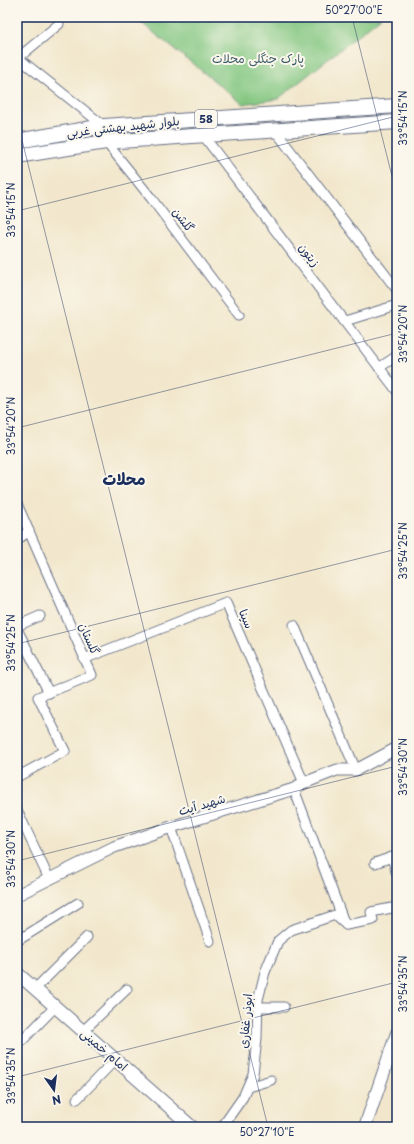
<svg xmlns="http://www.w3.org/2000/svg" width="414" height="1144" font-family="'Playpen Sans','Playpen Sans Arabic',sans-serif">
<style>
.green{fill:#82c680;stroke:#4e7a6f}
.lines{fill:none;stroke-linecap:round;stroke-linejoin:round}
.minor-casing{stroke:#666f84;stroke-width:11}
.tertiary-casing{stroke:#666f84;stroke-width:13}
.secondary-casing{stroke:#666f84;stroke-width:14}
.primary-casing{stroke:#666f84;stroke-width:16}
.minor{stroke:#fff;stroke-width:9}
.tertiary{stroke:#fff;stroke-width:11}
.secondary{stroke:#fff;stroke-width:12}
.primary{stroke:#fff;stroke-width:14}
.ticks{fill:none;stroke:#1b2f5e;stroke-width:1;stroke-opacity:0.45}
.labels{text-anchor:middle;stroke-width:4;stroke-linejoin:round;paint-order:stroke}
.shield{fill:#fbf7ec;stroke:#5e6b89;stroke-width:1}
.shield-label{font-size:11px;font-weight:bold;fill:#1b2f5e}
.park-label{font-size:12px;fill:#3a5c68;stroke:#fbf7ec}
.street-label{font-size:12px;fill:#1b2f5e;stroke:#fbf7ec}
.district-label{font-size:16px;font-weight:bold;fill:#1b2f5e;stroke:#fbf7ec}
.neatline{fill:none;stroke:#1b2f5e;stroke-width:1.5}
.ticks-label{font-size:10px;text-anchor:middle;fill:#1b2f5e}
</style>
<rect width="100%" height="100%" fill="#fbf7ec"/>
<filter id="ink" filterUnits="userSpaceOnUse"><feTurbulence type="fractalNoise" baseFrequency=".025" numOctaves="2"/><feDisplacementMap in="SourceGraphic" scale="8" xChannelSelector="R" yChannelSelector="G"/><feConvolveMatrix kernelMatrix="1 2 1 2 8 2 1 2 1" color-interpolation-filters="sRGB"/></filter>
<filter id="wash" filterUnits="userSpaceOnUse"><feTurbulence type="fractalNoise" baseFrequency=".012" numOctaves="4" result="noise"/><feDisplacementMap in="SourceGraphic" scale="16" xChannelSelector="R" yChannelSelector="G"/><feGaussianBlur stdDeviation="0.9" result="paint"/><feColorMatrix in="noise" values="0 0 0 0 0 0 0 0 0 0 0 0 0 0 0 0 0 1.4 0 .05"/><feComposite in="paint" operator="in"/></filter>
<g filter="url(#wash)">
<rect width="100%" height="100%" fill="#f2e7cc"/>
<!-- green -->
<polygon class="green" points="134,17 381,17 278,99 243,104"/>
</g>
<g filter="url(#ink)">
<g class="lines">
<defs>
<g id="minor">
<polyline points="17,57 104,126"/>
<polyline points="18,58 59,24"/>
<polyline points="274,129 397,290"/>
<polyline points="203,135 397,391"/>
<polyline points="106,142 151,198 239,315"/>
<polyline points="345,321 397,305"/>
<polyline points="380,367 397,356"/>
<polyline points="17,504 92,675 38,697 65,751 17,777"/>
<polyline points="17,540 29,531"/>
<polyline points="294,625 356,770"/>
<polyline points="17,626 40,616"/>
<polyline points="17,629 49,693"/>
<polyline points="84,659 226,603 304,783"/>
<polyline points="294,789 344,922"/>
<polyline points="17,810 49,879"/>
<polyline points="171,827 210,941"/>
<polyline points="375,863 392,857 397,875"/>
<polyline points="346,925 373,920 371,912 397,907"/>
<polyline points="17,941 78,903"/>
<polyline points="35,989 87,937"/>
<polyline points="258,1007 284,1007"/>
<polyline points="83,1031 127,989"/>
<polyline points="17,1046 55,1007"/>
<polyline points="248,1087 271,1080"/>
<polyline points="77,1099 115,1060"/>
<polyline points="177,1127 185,1121"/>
<polyline points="222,1127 243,1097 253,1074 257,1039 258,1000 265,972 278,941 291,930 335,915 346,925"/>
</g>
<polyline id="tertiary" points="17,895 114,847 171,827 294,789 304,783 337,770 356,770 397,748"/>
<g id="secondary">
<polyline points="17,973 192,1127"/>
<polyline points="365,1127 397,1033"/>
</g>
<g id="primary">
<polyline points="17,141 104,126 397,106"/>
<polyline points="17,156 106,142 397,122"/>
</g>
</defs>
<!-- minor casing -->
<use href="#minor" class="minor-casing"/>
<!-- tertiary casing -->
<use href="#tertiary" class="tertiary-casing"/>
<!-- secondary casing -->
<use href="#secondary" class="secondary-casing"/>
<!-- primary casing -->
<use href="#primary" class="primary-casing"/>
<!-- minor -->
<use href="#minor" class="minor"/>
<!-- tertiary -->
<use href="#tertiary" class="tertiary"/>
<!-- secondary -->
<use href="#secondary" class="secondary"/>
<!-- primary -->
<use href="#primary" class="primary"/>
</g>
</g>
<!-- ticks -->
<path class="ticks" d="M352 17 397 196M17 120 268 1127M17 211 397 116M17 428 397 333M17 644 397 549M17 861 397 766M17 1077 397 982"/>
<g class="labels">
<!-- shield labels -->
<rect class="shield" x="195" y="110" width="22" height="18" rx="3"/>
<g class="shield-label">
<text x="206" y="123">58</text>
</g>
<!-- park labels -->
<g class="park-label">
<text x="258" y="63">پارک جنگلی محلات</text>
</g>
<!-- street labels -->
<g class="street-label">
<text transform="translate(123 127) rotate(-6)" y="4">بلوار شهید بهشتی غربی</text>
<text transform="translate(183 220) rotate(53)" y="4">گلشن</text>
<text transform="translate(309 255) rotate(52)" y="4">زیتون</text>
<text transform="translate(246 619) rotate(67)" y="4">سینا</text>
<text transform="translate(89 639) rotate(66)" y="4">گلستان</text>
<text transform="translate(202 805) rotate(-16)" y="4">شهید آیت</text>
<text transform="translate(246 1021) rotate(-85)" y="4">ابوذر غفاری</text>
<text transform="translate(104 1050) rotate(41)" y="4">امام خمینی</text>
</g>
<!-- district labels -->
<g class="district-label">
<text x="124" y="485">محلات</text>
</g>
</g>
<!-- margin -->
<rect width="414" height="1144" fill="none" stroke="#fbf7ec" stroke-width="44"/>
<!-- north arrow -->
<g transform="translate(54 1090) rotate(166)" stroke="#fbf7ec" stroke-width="3" paint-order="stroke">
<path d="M0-3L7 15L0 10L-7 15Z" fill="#1b2f5e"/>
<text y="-6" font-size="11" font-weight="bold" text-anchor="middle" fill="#1b2f5e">N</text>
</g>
<rect x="22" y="22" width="370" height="1100" class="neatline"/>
<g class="ticks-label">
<text x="354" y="14">50°27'00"E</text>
<text transform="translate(403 118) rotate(-90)" y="4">33°54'15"N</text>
<text transform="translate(11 210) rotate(-90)" y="4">33°54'15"N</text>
<text transform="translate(403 334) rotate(-90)" y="4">33°54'20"N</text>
<text transform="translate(11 426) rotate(-90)" y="4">33°54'20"N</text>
<text transform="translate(403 551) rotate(-90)" y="4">33°54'25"N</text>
<text transform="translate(11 643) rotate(-90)" y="4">33°54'25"N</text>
<text transform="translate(403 767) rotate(-90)" y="4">33°54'30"N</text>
<text transform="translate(11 859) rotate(-90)" y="4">33°54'30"N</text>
<text transform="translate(403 984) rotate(-90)" y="4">33°54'35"N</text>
<text transform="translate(11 1076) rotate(-90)" y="4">33°54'35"N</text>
<text x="267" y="1136">50°27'10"E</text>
</g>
</svg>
